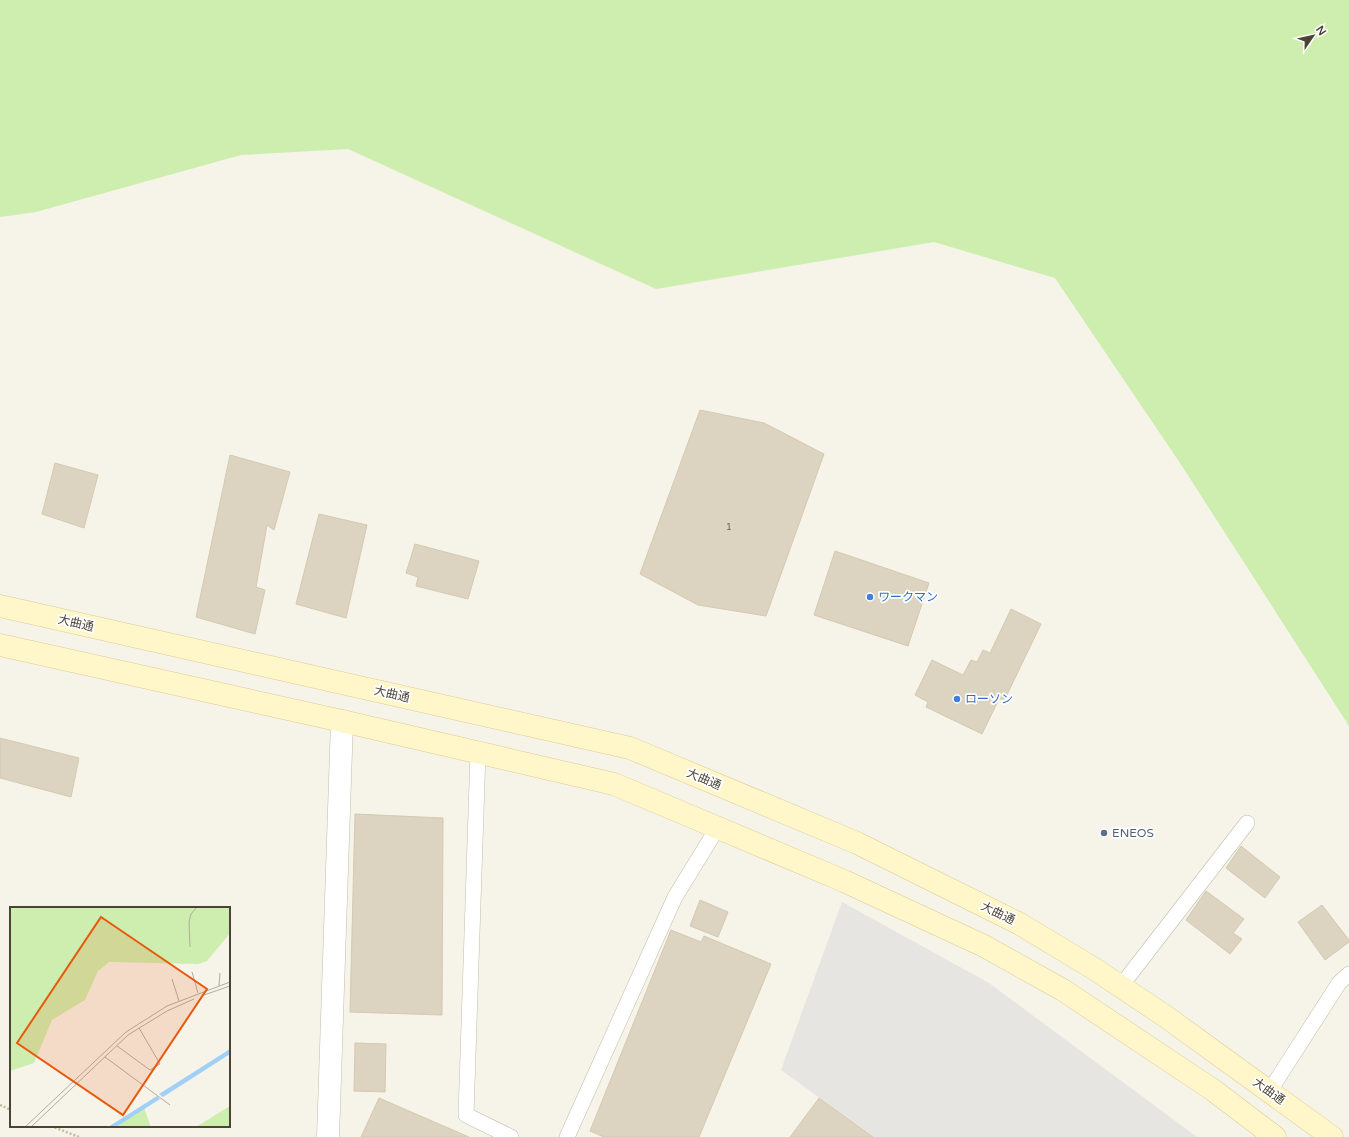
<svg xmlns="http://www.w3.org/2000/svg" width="1349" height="1137" font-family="'Varela Round','Noto Sans JP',sans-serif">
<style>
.green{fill:#cdeeae}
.parking{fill:#e7e5e1}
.building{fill:#dcd3c0;stroke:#d5c9b0}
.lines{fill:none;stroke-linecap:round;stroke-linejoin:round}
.lane-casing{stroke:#c3bcaa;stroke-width:16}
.street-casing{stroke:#c3bcaa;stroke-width:23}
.secondary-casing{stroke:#dbcc94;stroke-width:23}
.path{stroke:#c6ba9a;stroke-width:2.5;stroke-dasharray:2 2;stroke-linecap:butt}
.lane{stroke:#fff;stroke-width:15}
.street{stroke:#fff;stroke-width:22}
.secondary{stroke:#fff6ca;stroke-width:22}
.shop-dot{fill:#3f7fe0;stroke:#fff;stroke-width:1.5}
.service-dot{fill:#5c6f8a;stroke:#fff;stroke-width:1.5}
.labels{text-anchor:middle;stroke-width:3.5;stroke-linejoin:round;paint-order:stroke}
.number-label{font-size:10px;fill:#6f6858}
.shop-label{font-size:12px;fill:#366cbe;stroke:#fff;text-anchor:start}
.street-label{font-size:12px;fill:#4b4436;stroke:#fff}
.service-label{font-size:12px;fill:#4e5e75;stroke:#fff;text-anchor:start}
.inset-road{fill:none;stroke:#b2ada1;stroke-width:1}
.view{fill:#e8590c;fill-opacity:0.15;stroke:#e8590c;stroke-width:2}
.inset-edge{fill:none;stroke:#4b4436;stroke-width:2}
</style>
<rect width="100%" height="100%" fill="#f6f3e9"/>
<!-- green -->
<polygon class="green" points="0,0 1349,0 1349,726 1182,466 1055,278 934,242 656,289 348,149 241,155 36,212 0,217"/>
<!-- parking -->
<polygon class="parking" points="842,902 989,983 1197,1137 874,1137 781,1070"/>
<!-- building -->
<g class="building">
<polygon points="700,410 764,423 824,454 766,616 698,605 640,574"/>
<polygon points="230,455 290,472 274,530 267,525 256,587 265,590 255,634 196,617"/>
<polygon points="55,463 98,475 84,528 42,514"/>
<polygon points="319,514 367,525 346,618 296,604"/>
<polygon points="415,544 479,561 468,599 416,586 418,577 406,573"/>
<polygon points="835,551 929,583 908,646 814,615"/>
<polygon points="1011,609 1041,624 1005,699 999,699 982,734 926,707 928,702 915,695 932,660 963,675 971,660 977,662 983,650 990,653"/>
<polygon points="0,738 79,758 71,797 0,778"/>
<polygon points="355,814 443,818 442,1015 350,1012"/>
<polygon points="1241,846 1280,877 1265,898 1226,868"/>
<polygon points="1206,891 1244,919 1233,933 1242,939 1230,954 1186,920"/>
<polygon points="700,900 728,912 718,937 690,926"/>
<polygon points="1322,905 1349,940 1349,942 1325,960 1298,922"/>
<polygon points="671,930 701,942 704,936 771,964 699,1137 604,1137 590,1131"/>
<polygon points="355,1043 386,1044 385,1092 354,1091"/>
<polygon points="379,1098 469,1137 361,1137"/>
<polygon points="819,1098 873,1137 790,1137"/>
</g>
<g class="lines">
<defs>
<g id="lane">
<polyline points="478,752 466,1115 511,1137"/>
<polyline points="1121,986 1247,823"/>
<polyline points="1269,1092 1339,983 1349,974"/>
<polyline points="567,1137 675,897 718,827"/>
</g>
<polyline id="street" points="328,1137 342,721"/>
<g id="secondary">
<polyline points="0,606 630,748 857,843 1020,924 1093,968 1165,1016 1332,1137"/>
<polyline points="0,645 342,721 614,784 844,881 984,946 1063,990 1213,1090 1275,1137"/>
</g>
</defs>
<!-- lane casing -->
<use href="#lane" class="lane-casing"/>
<!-- street casing -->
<use href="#street" class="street-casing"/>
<!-- secondary casing -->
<use href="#secondary" class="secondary-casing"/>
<!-- path -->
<g class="path">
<polyline points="0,1105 11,1110"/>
<polyline points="51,1126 79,1137"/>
</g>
<!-- lane -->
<use href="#lane" class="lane"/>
<!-- street -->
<use href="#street" class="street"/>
<!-- secondary -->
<use href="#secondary" class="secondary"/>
</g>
<!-- markers -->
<g class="shop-dot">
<circle cx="870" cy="597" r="4"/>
<circle cx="957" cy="699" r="4"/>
</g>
<circle class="service-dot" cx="1104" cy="833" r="4"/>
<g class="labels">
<!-- number labels -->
<g class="number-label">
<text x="729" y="530">1</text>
</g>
<!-- shop labels -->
<g class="shop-label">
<text x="878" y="601">ワークマン</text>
<text x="965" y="703">ローソン</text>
</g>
<!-- street labels -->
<g class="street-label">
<text transform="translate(76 623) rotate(13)" y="4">大曲通</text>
<text transform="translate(392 694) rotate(13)" y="4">大曲通</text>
<text transform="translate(704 779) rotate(23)" y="4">大曲通</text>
<text transform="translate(998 913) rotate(26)" y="4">大曲通</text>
<text transform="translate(1269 1091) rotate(36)" y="4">大曲通</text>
</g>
<!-- service labels -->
<g class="service-label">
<text x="1112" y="837">ENEOS</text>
</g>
</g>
<!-- overview -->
<g transform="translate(10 907)">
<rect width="220" height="220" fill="#f6f3e9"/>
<path d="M0 0H220V26L197 54 188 57 99 55 88 64 75 93 42 113 24 156 0 164ZM220 199V220H186ZM134 201 141 220H104Z" fill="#cdeeae"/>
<path d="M220 142V147L153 190 149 187ZM147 189 150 192 106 220H98Z" fill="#a0cff8"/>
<path class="inset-road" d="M180 40 179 15 181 7 187 0M182 65 188 86M162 72 169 94M209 79 210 66M194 88 220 79M107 139 140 163 150 157 129 121M95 150 160 198M15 220 116 125 157 99 220 75M21 220 118 128 157 104 184 92"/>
<path class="view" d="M91 10 197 82 113 208 7 136Z"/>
<rect width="220" height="220" class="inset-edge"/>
</g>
<!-- north arrow -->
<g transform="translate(1313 36) rotate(56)" stroke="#ffffff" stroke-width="3" paint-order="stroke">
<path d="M0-3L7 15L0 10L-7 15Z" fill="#4b4436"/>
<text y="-6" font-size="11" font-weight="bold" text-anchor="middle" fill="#4b4436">N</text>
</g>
</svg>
